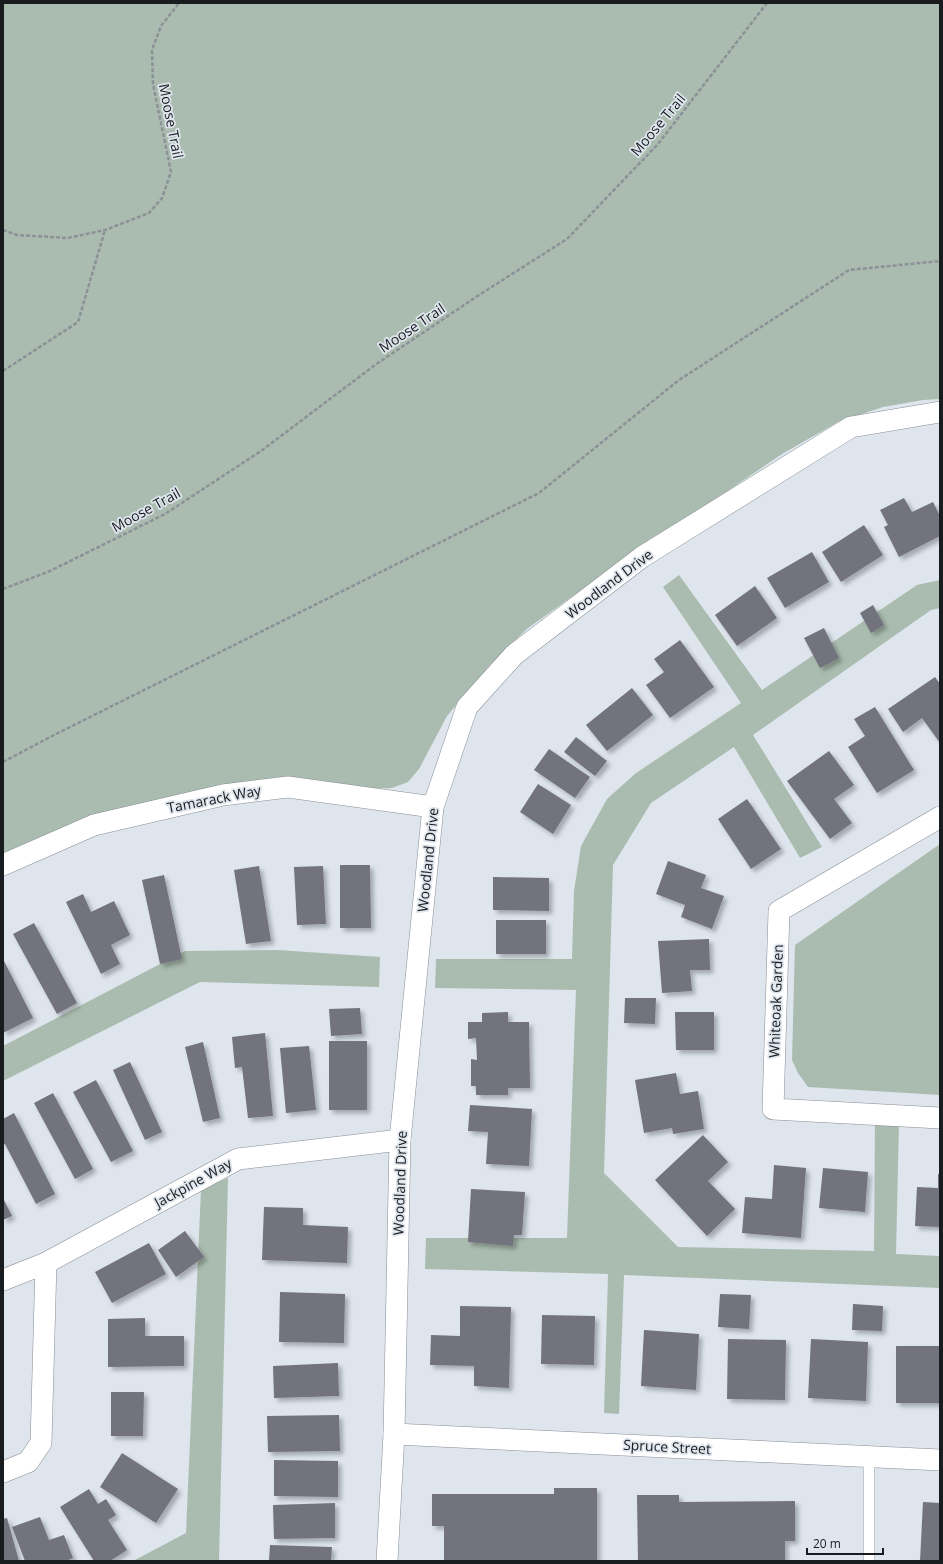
<svg xmlns="http://www.w3.org/2000/svg" width="943" height="1564" font-family="'Open Sans',sans-serif">
<style>
.green{fill:#aabcaf}
.building{fill:#72737b;filter:url(#shadow)}
.lines{fill:none;stroke-linecap:round;stroke-linejoin:round}
.lane-casing{stroke:#888e96;stroke-width:12}
.street-casing{stroke:#888e96;stroke-width:22}
.path{stroke:#8c9197;stroke-width:2.5;stroke-dasharray:4 2;stroke-linecap:butt}
.lane{stroke:#fff;stroke-width:11}
.street{stroke:#fff;stroke-width:21}
.labels{text-anchor:middle;stroke-width:3.5;stroke-linejoin:round;paint-order:stroke}
.street-label{font-size:14px;fill:#191c1f;stroke:#dee5ed}
</style>
<defs>
<filter id="shadow"><feDropShadow dx="3.5" dy="3.5" stdDeviation="2" flood-color="#0004"/></filter>
</defs>
<rect width="100%" height="100%" fill="#dee5ed"/>
<!-- green -->
<g class="green">
<polygon points="3,3 940,3 940,399 923,400 883,407 838,422 782,454 591,583 528,628 488,667 447,716 419,769 408,782 392,788 357,789 275,785 3,859"/>
<polygon points="679,575 762,690 917,585 940,580 940,608 931,610 753,735 822,847 800,858 734,747 651,803 613,865 604,1173 678,1247 874,1251 875,1120 899,1121 896,1254 940,1256 940,1288 624,1275 619,1414 604,1413 608,1274 425,1269 426,1238 567,1238 576,990 435,988 436,959 572,959 574,891 581,846 607,799 636,773 741,703 663,587"/>
<polygon points="940,844 940,1095 808,1087 798,1073 792,1060 795,945"/>
<polygon points="278,950 380,957 379,987 200,982 3,1081 3,1046 185,951"/>
<polygon points="228,1178 219,1561 133,1561 186,1533 201,1189"/>
</g>
<!-- building -->
<g class="building">
<polygon points="904,498 912,512 933,502 940,516 940,536 899,557 884,527 888,525 880,510"/>
<polygon points="864,525 883,555 841,582 822,552"/>
<polygon points="812,552 829,582 785,608 767,578"/>
<polygon points="755,586 777,618 737,646 715,615"/>
<polygon points="873,605 884,625 871,633 860,613"/>
<polygon points="824,628 839,658 820,668 804,638"/>
<polygon points="680,640 714,687 670,718 646,685 664,672 654,659"/>
<polygon points="935,677 940,684 940,743 922,718 903,732 888,709"/>
<polygon points="632,688 653,715 607,751 586,725"/>
<polygon points="875,707 914,770 877,793 848,747 865,736 854,719"/>
<polygon points="576,737 607,761 595,776 564,752"/>
<polygon points="549,749 590,777 575,798 534,770"/>
<polygon points="829,751 854,785 834,799 852,823 830,839 787,781"/>
<polygon points="538,784 571,805 553,834 520,812"/>
<polygon points="747,799 781,849 751,869 718,819"/>
<polygon points="668,861 706,875 701,888 724,896 712,929 681,917 685,905 656,894"/>
<polygon points="340,865 370,865 371,928 340,928"/>
<polygon points="259,866 271,941 246,944 234,870"/>
<polygon points="323,866 326,924 297,925 294,867"/>
<polygon points="164,875 182,959 160,964 142,880"/>
<polygon points="493,877 549,878 549,911 493,910"/>
<polygon points="83,894 91,912 114,901 130,935 111,945 120,964 101,974 66,902"/>
<rect x="496" y="920" width="50" height="34"/>
<polygon points="34,923 77,1003 57,1014 13,934"/>
<polygon points="709,939 710,970 690,970 692,991 662,993 658,941"/>
<polygon points="3,959 33,1018 3,1033"/>
<polygon points="625,998 656,998 655,1024 624,1023"/>
<polygon points="360,1008 362,1034 331,1036 329,1009"/>
<polygon points="508,1012 508,1022 529,1022 530,1088 508,1088 508,1095 476,1095 476,1086 471,1086 471,1059 477,1060 476,1038 468,1039 468,1022 482,1022 482,1013"/>
<polygon points="675,1012 714,1012 714,1050 676,1050"/>
<polygon points="265,1033 273,1116 248,1118 242,1067 235,1068 232,1037"/>
<rect x="329" y="1041" width="38" height="69"/>
<polygon points="203,1042 220,1118 203,1122 185,1047"/>
<polygon points="309,1046 316,1110 286,1113 280,1048"/>
<polygon points="130,1062 162,1132 145,1140 113,1070"/>
<polygon points="676,1073 680,1094 698,1091 704,1129 673,1134 672,1128 644,1133 635,1080"/>
<polygon points="96,1080 133,1151 111,1162 73,1092"/>
<polygon points="53,1093 93,1169 75,1179 34,1103"/>
<polygon points="470,1105 532,1109 529,1166 486,1164 488,1132 468,1131"/>
<polygon points="14,1113 55,1194 36,1204 5,1144 3,1145 3,1119"/>
<polygon points="703,1135 728,1162 708,1181 735,1209 707,1236 655,1180"/>
<polygon points="774,1165 806,1168 801,1238 742,1233 745,1197 772,1199"/>
<polygon points="823,1168 868,1172 865,1212 819,1208"/>
<polygon points="938,1174 940,1174 940,1227 915,1226 917,1187 938,1188"/>
<polygon points="471,1189 525,1192 522,1235 514,1235 513,1246 468,1242"/>
<polygon points="3,1198 12,1216 3,1220"/>
<polygon points="264,1207 303,1208 303,1225 348,1227 347,1263 262,1260"/>
<polygon points="185,1231 204,1257 176,1277 158,1250"/>
<polygon points="149,1243 166,1274 112,1303 95,1272"/>
<polygon points="280,1292 345,1294 344,1343 279,1342"/>
<polygon points="720,1294 751,1295 749,1329 718,1327"/>
<polygon points="853,1304 883,1306 882,1331 852,1330"/>
<polygon points="460,1306 511,1307 509,1388 474,1386 474,1366 430,1365 431,1335 460,1336"/>
<polygon points="542,1315 595,1316 594,1365 541,1364"/>
<polygon points="145,1318 145,1336 184,1336 184,1366 108,1367 108,1319"/>
<polygon points="644,1330 699,1334 696,1390 641,1386"/>
<polygon points="728,1339 786,1340 785,1400 727,1399"/>
<polygon points="811,1339 868,1342 866,1401 808,1398"/>
<rect x="896" y="1346" width="44" height="57"/>
<polygon points="338,1363 339,1396 274,1398 273,1366"/>
<polygon points="111,1392 144,1392 143,1436 111,1436"/>
<polygon points="339,1415 340,1451 268,1452 267,1416"/>
<polygon points="122,1453 178,1489 156,1523 100,1487"/>
<polygon points="274,1460 338,1461 338,1497 274,1496"/>
<polygon points="554,1488 597,1488 597,1560 444,1561 444,1526 432,1526 432,1494 554,1494"/>
<polygon points="89,1489 98,1504 106,1499 116,1515 108,1520 127,1550 110,1561 94,1561 60,1507"/>
<polygon points="637,1495 679,1495 679,1502 795,1501 795,1541 785,1541 785,1561 638,1561"/>
<polygon points="923,1502 940,1503 940,1561 920,1561"/>
<polygon points="335,1503 335,1538 274,1539 273,1505"/>
<polygon points="40,1517 49,1540 64,1535 73,1558 66,1561 25,1561 12,1527"/>
<polygon points="7,1518 19,1561 3,1561 3,1519"/>
<polygon points="270,1545 332,1547 331,1561 269,1561"/>
</g>
<g class="lines">
<defs>
<polyline id="lane" points="869,1561 869,1457"/>
<g id="street">
<polyline points="940,817 779,911 773,1109 940,1118"/>
<polyline points="3,865 94,825 223,795 288,787 433,807"/>
<polyline points="3,1280 46,1263 238,1159 400,1140"/>
<polyline points="394,1434 940,1460"/>
<polyline points="3,1472 28,1462 41,1443 46,1263"/>
<polyline points="387,1561 394,1434 400,1140 433,807 467,707 514,655 642,557 851,427 940,412"/>
</g>
</defs>
<!-- lane casing -->
<use href="#lane" class="lane-casing"/>
<!-- street casing -->
<use href="#street" class="street-casing"/>
<!-- path -->
<g class="path">
<polyline points="3,230 17,235 68,238 105,230 149,213 162,198 171,172 153,84 152,50 161,26 179,3"/>
<polyline points="3,371 78,322 105,230"/>
<polyline points="3,589 50,571 165,514 261,451 375,365 479,295 567,239 658,144 767,3"/>
<polyline points="3,762 54,735 539,493 679,380 849,270 940,261"/>
</g>
<!-- lane -->
<use href="#lane" class="lane"/>
<!-- street -->
<use href="#street" class="street"/>
</g>
<g class="labels">
<!-- street labels -->
<g class="street-label">
<text transform="translate(171 121) rotate(79)" y="5">Moose Trail</text>
<text transform="translate(658 125) rotate(-50)" y="5">Moose Trail</text>
<text transform="translate(412 328) rotate(-34)" y="5">Moose Trail</text>
<text transform="translate(146 510) rotate(-29)" y="5">Moose Trail</text>
<text transform="translate(609 584) rotate(-37)" y="5">Woodland Drive</text>
<text transform="translate(214 799) rotate(-11)" y="5">Tamarack Way</text>
<text transform="translate(428 860) rotate(-84)" y="5">Woodland Drive</text>
<text transform="translate(776 1001) rotate(-88)" y="5">Whiteoak Garden</text>
<text transform="translate(193 1183) rotate(-29)" y="5">Jackpine Way</text>
<text transform="translate(400 1183) rotate(-88)" y="5">Woodland Drive</text>
<text transform="translate(667 1447) rotate(3)" y="5">Spruce Street</text>
</g>
</g>
<!-- border -->
<rect width="943" height="1564" fill="none" stroke="#191c1f" stroke-width="8"/>
<!-- scale -->
<path d="M807 1548v6h76v-6" fill="none" stroke="#191c1f" stroke-width="2"/>
<text x="813" y="1548" font-size="12" fill="#191c1f" stroke="#dee5ed" stroke-width="3" paint-order="stroke">20 m</text>
</svg>
